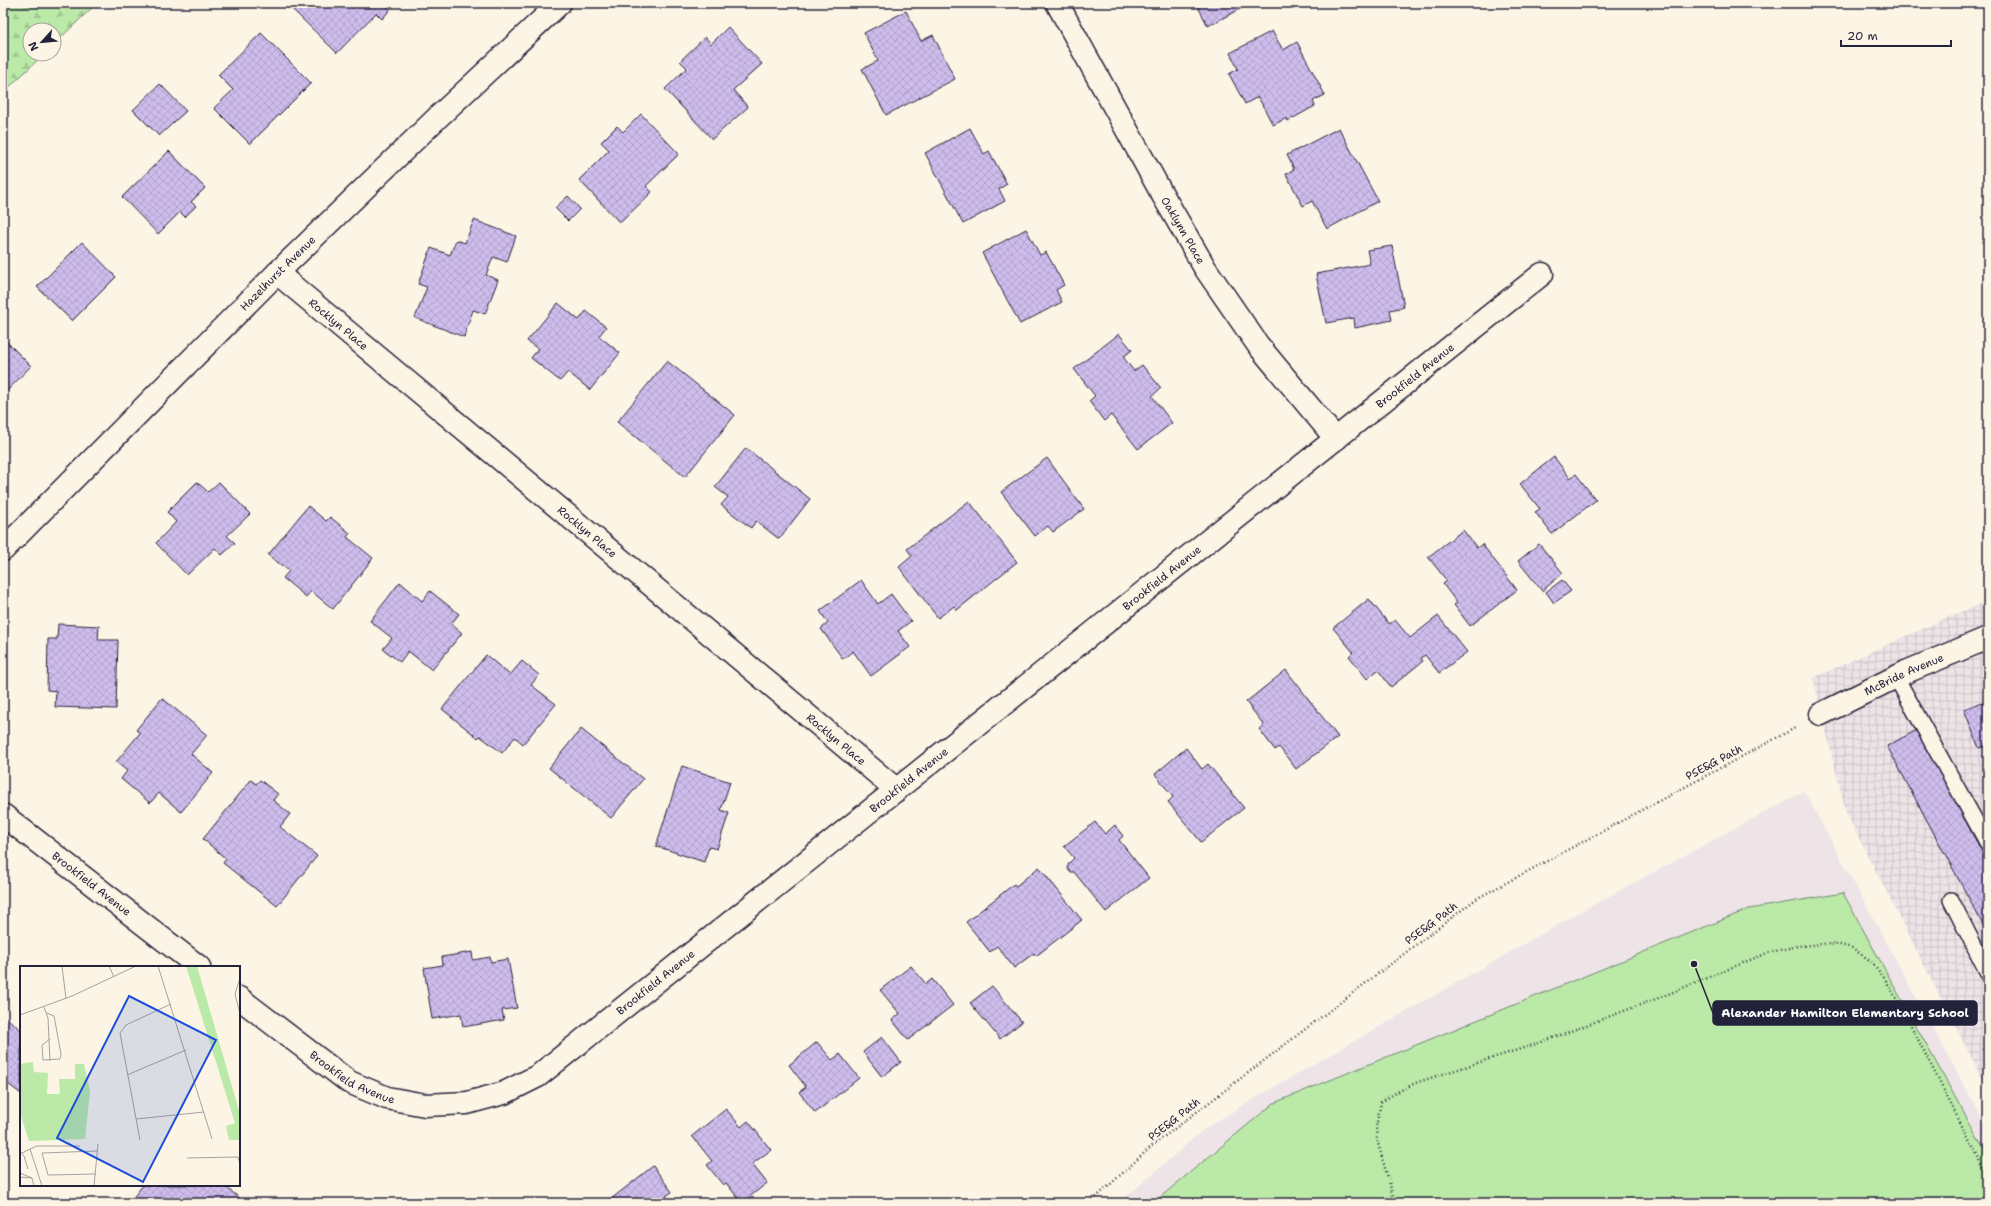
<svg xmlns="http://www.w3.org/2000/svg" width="1991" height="1206" font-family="'Shantell Sans',sans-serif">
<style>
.built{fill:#eee4e7}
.industrial{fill:url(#industrial-grid)}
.green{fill:#bbe9a7;stroke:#6e8671}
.forest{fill:url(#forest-firs);stroke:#6e8671}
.building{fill:url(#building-cross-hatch);stroke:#22223b}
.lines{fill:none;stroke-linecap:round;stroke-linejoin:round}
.service-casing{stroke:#22223b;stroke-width:18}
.minor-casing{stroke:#22223b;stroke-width:25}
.path{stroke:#22223b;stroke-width:2.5;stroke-dasharray:1 3;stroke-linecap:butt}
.service{stroke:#fcf5e5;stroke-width:15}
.minor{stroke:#fcf5e5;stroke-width:22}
.labels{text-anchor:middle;stroke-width:4;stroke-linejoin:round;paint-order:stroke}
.street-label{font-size:11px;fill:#22223b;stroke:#fcf5e5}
.inset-road{fill:none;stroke:#a5a1a1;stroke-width:1}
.view{fill:#1d4ed8;fill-opacity:0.15;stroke:#1d4ed8;stroke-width:2}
.inset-edge{fill:none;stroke:#22223b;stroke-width:2}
.leader{fill:none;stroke:#22223b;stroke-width:1.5}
.callout-dot{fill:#22223b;stroke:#fcf5e5;stroke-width:1.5}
.callout{fill:#22223b;stroke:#22223b;stroke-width:1.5}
.callout-label{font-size:12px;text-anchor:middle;font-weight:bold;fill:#fff}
</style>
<defs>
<pattern id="industrial-grid" width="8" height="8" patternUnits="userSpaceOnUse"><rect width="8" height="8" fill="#eee4e7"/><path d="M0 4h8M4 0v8" fill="none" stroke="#ccc3c7"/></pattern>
<pattern id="forest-firs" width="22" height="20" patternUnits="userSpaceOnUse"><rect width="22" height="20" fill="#bbe9a7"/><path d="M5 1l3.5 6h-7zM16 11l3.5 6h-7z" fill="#a0c891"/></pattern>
<pattern id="building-cross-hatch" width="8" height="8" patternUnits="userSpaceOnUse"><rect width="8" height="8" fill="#cebcec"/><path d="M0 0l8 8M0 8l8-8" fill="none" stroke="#b1a1cb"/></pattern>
</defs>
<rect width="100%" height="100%" fill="#fcf5e5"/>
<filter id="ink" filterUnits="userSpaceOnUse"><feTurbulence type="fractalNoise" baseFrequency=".025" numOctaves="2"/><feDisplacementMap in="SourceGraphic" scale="8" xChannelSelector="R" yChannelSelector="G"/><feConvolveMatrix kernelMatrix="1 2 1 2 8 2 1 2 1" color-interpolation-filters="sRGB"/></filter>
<g filter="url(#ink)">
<!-- built -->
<polygon class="built" points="1804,791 1988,1129 1988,1203 1119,1203 1204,1129 1255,1098 1578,913"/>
<!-- industrial -->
<polygon class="industrial" points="1988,601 1988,1090 1846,813 1813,678 1946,618"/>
<!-- green -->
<polygon class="green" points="1843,893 1988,1157 1988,1203 1153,1203 1274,1103 1749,909"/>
<!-- forest -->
<polygon class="forest" points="3,3 97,3 54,44 54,30 30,30 30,54 44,54 3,93"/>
<!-- building -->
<g class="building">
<polygon points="298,3 383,3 390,10 382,19 376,13 337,53 292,9"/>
<polygon points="1196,3 1251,3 1208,26"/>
<polygon points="906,11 921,41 933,35 955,79 886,115 862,69 878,61 864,33"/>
<polygon points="728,27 762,64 733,90 748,107 712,139 665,89 687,68 680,61 705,37 711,44"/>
<polygon points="1272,31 1283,50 1297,42 1325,95 1313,101 1315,106 1288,121 1287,118 1273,125 1258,97 1245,104 1229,74 1238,69 1230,53"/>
<polygon points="261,33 311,83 250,144 214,108 233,90 218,75"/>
<polygon points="160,84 186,111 159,136 133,110"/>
<polygon points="641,114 679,154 646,186 652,192 620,223 579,180 609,150 601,142 617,126 623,132"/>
<polygon points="970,128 984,154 989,151 1007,184 999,189 1005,201 963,224 925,153"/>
<polygon points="1339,128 1378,201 1327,229 1312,201 1303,206 1286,174 1294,169 1287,155"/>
<polygon points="169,151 205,188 191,202 196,206 185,217 180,212 158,234 122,197"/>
<polygon points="568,196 580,209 568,221 555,208"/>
<polygon points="474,220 516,236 507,262 493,257 486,275 498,280 485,314 473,310 464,337 415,318 427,287 418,284 431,248 450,255 456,240 465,243"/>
<polygon points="1026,229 1040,255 1046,252 1064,285 1056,290 1062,302 1020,324 982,253"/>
<polygon points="82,242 116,277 72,321 37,287"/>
<polygon points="1392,246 1404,307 1390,310 1392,320 1355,328 1354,318 1326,323 1316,274 1370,264 1367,250"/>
<polygon points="558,303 579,320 586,311 606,327 599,336 620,353 590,390 568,372 560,381 531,358 538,349 527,341"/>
<polygon points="1119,334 1132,350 1123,357 1134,371 1142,365 1161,388 1152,396 1172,423 1138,449 1111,415 1104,421 1089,401 1095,396 1074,369"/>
<polygon points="3,338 31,366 3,395"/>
<polygon points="667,361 735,415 685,477 617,422"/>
<polygon points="746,448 810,499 779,539 756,521 751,528 721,505 728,497 715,487"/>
<polygon points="1554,457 1570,478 1576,474 1596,500 1552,534 1535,512 1540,509 1520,484"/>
<polygon points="1047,458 1084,509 1053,532 1048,526 1035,536 1001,492"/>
<polygon points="197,482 208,492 219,482 250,514 227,536 235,543 222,555 215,548 187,575 156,543 176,522 167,512"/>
<polygon points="969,501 1017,562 957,610 954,606 938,618 899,567 912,556 907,549"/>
<polygon points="308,506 326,521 330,517 350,533 347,537 373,558 333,609 311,591 306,597 283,578 289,571 268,555"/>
<polygon points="1463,530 1477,548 1482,544 1517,590 1470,626 1454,605 1457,603 1443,584 1447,581 1428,557"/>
<polygon points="1539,544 1563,573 1542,591 1518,561"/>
<polygon points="861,580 878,604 891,594 911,621 898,631 910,647 871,676 853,651 843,659 821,629 828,623 820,611"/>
<polygon points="1562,580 1571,591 1554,603 1546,592"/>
<polygon points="400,582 422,601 430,591 459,614 451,624 462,633 432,670 408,651 400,662 383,649 392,638 370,621"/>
<polygon points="1369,599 1389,624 1395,620 1410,638 1438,616 1467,652 1439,673 1425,655 1421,658 1423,661 1391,687 1378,670 1367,679 1349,656 1353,652 1333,628"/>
<polygon points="58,624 99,626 98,640 118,640 116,709 55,707 56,691 47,690 48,639 57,639"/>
<polygon points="486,655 510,675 522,661 539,675 531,685 556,704 523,744 515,737 502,753 480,736 478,738 442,709"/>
<polygon points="1286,670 1338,737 1296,769 1279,747 1275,750 1259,729 1264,725 1246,702"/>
<polygon points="162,698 207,735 191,754 213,773 181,812 159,793 150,803 121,779 127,771 116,762 140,733 136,730"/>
<polygon points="1988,700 1988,745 1979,748 1964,709"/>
<polygon points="581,729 643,779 611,818 549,768"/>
<polygon points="1917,730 1988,863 1988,934 1887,746"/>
<polygon points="1186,748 1202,769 1208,764 1244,808 1201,842 1168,802 1173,797 1155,774"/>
<polygon points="682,766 730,782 721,810 729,813 717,849 709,847 704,862 656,846"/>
<polygon points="251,780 256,784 260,780 278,794 273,800 290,814 280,827 317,856 277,906 223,863 226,859 203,839"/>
<polygon points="1095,822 1105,834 1115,825 1123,836 1119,840 1149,878 1106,912 1074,872 1070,872 1067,868 1069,863 1074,858 1064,846"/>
<polygon points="1039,867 1082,920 1036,956 1034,953 1014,968 997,946 990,952 966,922 1014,884 1016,886"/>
<polygon points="472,952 473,960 490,957 491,962 508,959 517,1008 502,1010 504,1020 463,1027 461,1014 432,1019 424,968 443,965 442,957"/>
<polygon points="911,966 926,984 932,979 953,1005 908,1040 892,1020 900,1014 880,990"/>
<polygon points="992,986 1022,1022 1000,1039 970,1003"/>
<polygon points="3,1015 21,1030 21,1094 3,1080"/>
<polygon points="882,1037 901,1062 882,1077 863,1052"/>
<polygon points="817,1042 832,1060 840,1054 859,1078 815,1113 799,1092 806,1087 789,1065"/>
<polygon points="726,1109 741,1127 748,1121 771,1150 752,1164 767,1183 742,1203 726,1183 723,1185 707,1165 712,1161 692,1136"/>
<polygon points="653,1166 672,1192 666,1196 672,1203 606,1203"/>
<polygon points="143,1185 223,1185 246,1203 137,1203 132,1199"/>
</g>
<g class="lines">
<defs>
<g id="service">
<polyline points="1896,677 1988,844"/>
<polyline points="1951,900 1988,973"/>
</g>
<g id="minor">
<path id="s1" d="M1057 3 1161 192 1205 268 1258 345 1336 439"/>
<path id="s2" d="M277 273 897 790"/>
<path id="s3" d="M3 550 277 273 437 118 560 3"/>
<path id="s4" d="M1821 714 1906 672 1988 638"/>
<path id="s5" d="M3 815 199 967"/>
<path id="s6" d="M239 998 349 1082 387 1098 425 1105 467 1103 504 1093 538 1076 1542 274"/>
</g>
</defs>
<!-- service casing -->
<use href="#service" class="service-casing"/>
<!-- minor casing -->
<use href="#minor" class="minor-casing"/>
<!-- path -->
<g class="path">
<polyline points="1090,1203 1152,1146 1476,899 1795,728"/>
<polyline points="1395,1203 1377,1140 1376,1127 1381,1102 1399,1091 1418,1082 1539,1043 1661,997 1767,953 1798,946 1824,944 1841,945 1852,948 1871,961 1885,979 1902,1008 1988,1177"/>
</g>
<!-- service -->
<use href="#service" class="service"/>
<!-- minor -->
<use href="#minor" class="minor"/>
</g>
</g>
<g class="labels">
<!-- street labels -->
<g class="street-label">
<text dy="4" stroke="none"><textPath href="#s1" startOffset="260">Oaklynn Place</textPath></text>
<text dy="4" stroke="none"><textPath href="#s3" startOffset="390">Hazelhurst Avenue</textPath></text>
<text dy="4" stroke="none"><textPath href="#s2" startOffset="80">Rocklyn Place</textPath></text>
<text dy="4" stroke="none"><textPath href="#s6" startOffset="1459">Brookfield Avenue</textPath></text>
<text dy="4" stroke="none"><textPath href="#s2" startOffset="404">Rocklyn Place</textPath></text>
<text dy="4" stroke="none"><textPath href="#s6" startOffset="1135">Brookfield Avenue</textPath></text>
<text dy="4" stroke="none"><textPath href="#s4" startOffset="92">McBride Avenue</textPath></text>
<text dy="4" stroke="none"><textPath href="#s2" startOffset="728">Rocklyn Place</textPath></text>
<text transform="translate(1714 762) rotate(-28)" y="4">PSE&amp;G Path</text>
<text dy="4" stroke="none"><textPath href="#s6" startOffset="811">Brookfield Avenue</textPath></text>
<text dy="4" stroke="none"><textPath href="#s5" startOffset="112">Brookfield Avenue</textPath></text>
<text transform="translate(1431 923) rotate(-37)" y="4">PSE&amp;G Path</text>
<text dy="4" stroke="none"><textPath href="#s6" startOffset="487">Brookfield Avenue</textPath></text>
<text dy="4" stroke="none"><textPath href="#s6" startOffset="139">Brookfield Avenue</textPath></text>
<text transform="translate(1174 1119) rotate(-38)" y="4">PSE&amp;G Path</text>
</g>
</g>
<!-- overview -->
<g transform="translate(20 966)">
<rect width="220" height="220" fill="#fcf5e5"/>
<path d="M13 96 14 106 28 107 27 128H40L39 113H55V98H64L70 125 65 173 9 175 0 147V98Z" fill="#bbe9a7"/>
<path d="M166 0H177L220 148V174H209L206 160 215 157Z" fill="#bbe9a7"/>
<path class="inset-road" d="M42 0 46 33M89 0 94 11M138 0 192 173M220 12 215 28 220 48M24 41 28 52 30 95M27 47 34 50 41 88 40 93 23 94 22 79 30 73M0 49 52 30 116 0M107 109 166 84M116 153 184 146M120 174 100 67 106 59 151 38M10 183 17 180H60M0 185 4 190 8 203M2 187 10 183 22 220M167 192 218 191 220 199M0 207 12 212 14 220M76 208 28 209 22 187 78 185M0 211 12 212M74 220 78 178"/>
<path class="view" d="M109 30 196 74 123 216 37 172Z"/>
<rect width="220" height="220" class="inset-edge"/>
</g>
<!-- callouts -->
<path class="leader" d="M1694 964L1713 1013"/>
<circle class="callout-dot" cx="1694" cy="964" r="4"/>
<rect class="callout" x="1713" y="1001" width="264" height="24" rx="4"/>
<g class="callout-label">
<text x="1845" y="1017">Alexander Hamilton Elementary School</text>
</g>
<!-- margin -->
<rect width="1991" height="1206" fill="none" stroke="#fcf5e5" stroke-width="16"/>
<rect x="8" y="8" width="1975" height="1190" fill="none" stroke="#22223b" stroke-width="1.5" filter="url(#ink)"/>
<!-- north arrow -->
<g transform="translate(42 42) rotate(243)"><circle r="19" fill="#fcf5e5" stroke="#a5a1a1"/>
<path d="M0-3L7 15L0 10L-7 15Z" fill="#22223b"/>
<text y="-6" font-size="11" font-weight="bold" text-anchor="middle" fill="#22223b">N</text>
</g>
<!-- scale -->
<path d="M1841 40v6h110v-6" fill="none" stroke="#22223b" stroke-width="2"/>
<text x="1847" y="40" font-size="12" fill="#22223b" stroke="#fcf5e5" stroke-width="3" paint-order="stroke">20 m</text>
</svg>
